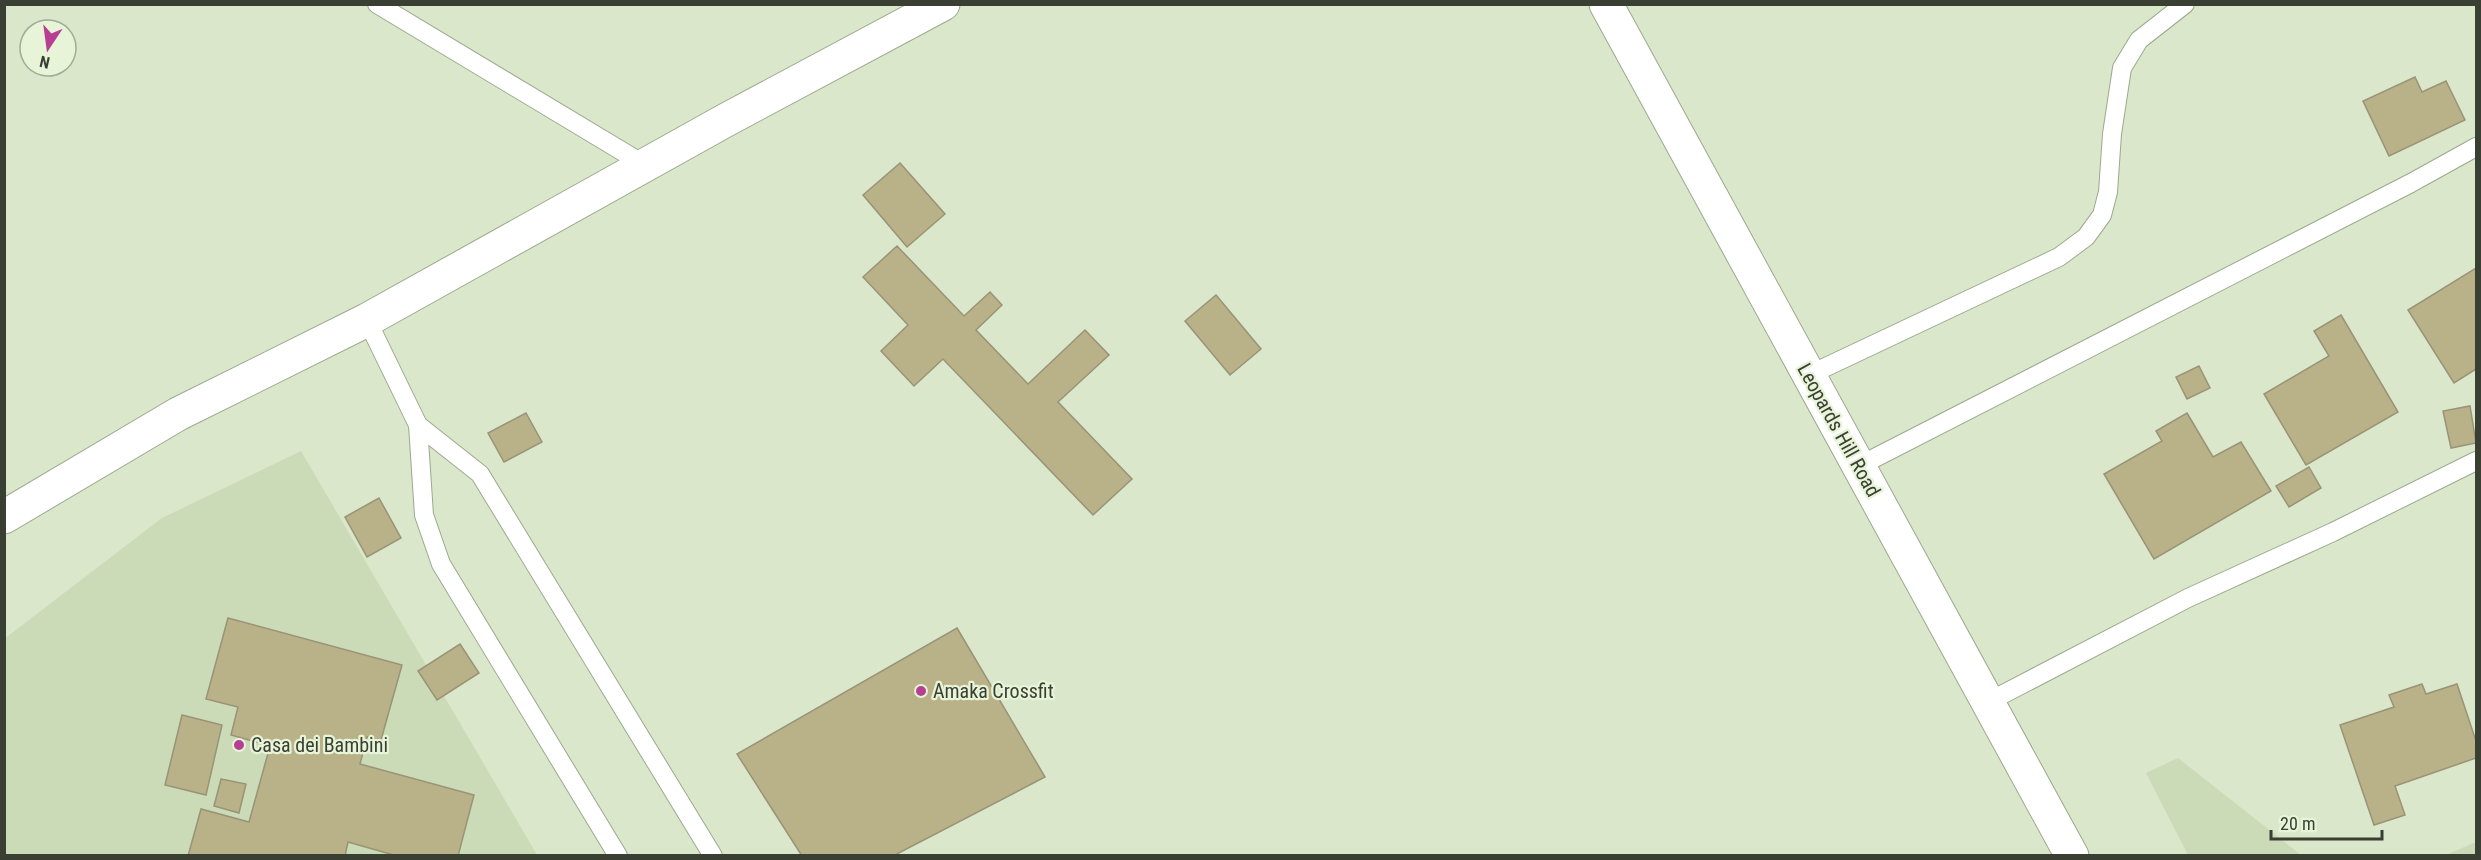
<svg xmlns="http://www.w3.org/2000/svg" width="2481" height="860" font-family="'Roboto Condensed',sans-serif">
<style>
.built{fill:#cbdbb8}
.building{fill:#b9b187;stroke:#999477;stroke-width:1.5}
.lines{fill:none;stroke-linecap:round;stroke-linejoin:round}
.lane-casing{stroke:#9ca98e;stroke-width:20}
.street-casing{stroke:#9ca98e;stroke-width:35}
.secondary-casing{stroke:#9ca98e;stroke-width:35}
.lane{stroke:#fff;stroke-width:18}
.street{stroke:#fff;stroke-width:33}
.secondary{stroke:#fff;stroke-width:33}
.poi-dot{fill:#b73f93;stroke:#e7f4d7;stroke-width:2}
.labels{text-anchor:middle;stroke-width:4.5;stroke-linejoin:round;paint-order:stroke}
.street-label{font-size:20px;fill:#3a3f34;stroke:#e7f4d7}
.poi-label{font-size:20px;fill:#3a3f34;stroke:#e7f4d7;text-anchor:start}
</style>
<rect width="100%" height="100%" fill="#dae7ca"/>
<!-- built -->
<g class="built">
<polygon points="301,451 537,855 7,855 4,852 4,639 162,518"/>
<polygon points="2178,758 2301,855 2188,855 2146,773"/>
<polygon points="2476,842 2476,855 2446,855"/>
</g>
<!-- building -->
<g class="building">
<polygon points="2415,77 2422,92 2446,81 2465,120 2389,156 2363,101"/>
<polygon points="900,163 945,214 907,247 863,195"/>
<polygon points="897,246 964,316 990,292 1002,305 976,330 1028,384 1085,330 1109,355 1058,402 1132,479 1093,515 943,359 914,386 881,351 908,325 863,277"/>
<polygon points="2476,268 2476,369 2454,383 2408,310"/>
<polygon points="1216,295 1261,349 1230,375 1185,321"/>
<polygon points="2341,315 2398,412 2306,465 2264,394 2329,356 2314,331"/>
<polygon points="2199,366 2210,388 2187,399 2176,377"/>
<polygon points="2470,406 2476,443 2451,448 2443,411"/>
<polygon points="526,413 542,442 504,462 488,433"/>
<polygon points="2187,413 2213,457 2241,442 2271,491 2154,559 2104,474 2162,441 2156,431"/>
<polygon points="2309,467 2321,488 2289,507 2276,486"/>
<polygon points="379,498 401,538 367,557 345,517"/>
<polygon points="228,618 402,665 381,740 367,737 360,764 474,795 458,856 397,856 348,842 345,856 188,856 201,809 249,822 270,746 231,735 238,707 206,699"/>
<polygon points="957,628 1045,777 893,856 802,856 737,754"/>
<polygon points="460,644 479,673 437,700 418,671"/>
<polygon points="2422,684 2426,694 2457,684 2476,741 2476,758 2395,786 2405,815 2374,825 2340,725 2394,707 2389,695"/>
<polygon points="182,715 222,725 206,795 165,785"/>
<polygon points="221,779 246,784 239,813 214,806"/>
</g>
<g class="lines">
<defs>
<g id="lane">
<polyline points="377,4 645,165"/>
<polyline points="367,320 418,425 480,474 713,856"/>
<polyline points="1809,375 2059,257 2086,237 2102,215 2108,192 2112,134 2122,68 2139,40 2185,4"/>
<polyline points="418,425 424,515 441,564 618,856"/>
<polyline points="1859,466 2411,183 2476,147"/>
<polyline points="1988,702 2188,598 2333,532 2476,461"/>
</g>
<polyline id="street" points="4,517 178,414 367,320 726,120 943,4"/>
<polyline id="secondary" points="1606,4 2072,856"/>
</defs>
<!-- lane casing -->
<use href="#lane" class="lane-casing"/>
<!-- street casing -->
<use href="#street" class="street-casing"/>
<!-- secondary casing -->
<use href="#secondary" class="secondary-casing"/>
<!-- lane -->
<use href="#lane" class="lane"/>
<!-- street -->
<use href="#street" class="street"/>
<!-- secondary -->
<use href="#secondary" class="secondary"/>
</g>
<!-- markers -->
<g class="poi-dot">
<circle cx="921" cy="691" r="6"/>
<circle cx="239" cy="745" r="6"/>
</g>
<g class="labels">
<!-- street labels -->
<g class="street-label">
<text transform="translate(1839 430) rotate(61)" y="7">Leopards Hill Road</text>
</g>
<!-- poi labels -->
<g class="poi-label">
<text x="933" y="698">Amaka Crossfit</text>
<text x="251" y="752">Casa dei Bambini</text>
</g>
</g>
<!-- border -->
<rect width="2481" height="860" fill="none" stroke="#3a3f34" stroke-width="12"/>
<!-- north arrow -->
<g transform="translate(48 48) rotate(193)"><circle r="28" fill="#e7f4d7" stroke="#a2ac96" stroke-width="1.5"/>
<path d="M0-4.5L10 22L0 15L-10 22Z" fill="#b73f93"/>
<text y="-9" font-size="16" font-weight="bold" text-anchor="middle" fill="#3a3f34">N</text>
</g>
<!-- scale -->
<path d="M2271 830v9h111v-9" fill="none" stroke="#3a3f34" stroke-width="3"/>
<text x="2280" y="830" font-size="18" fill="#3a3f34" stroke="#e7f4d7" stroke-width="4.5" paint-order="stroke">20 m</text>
</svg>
